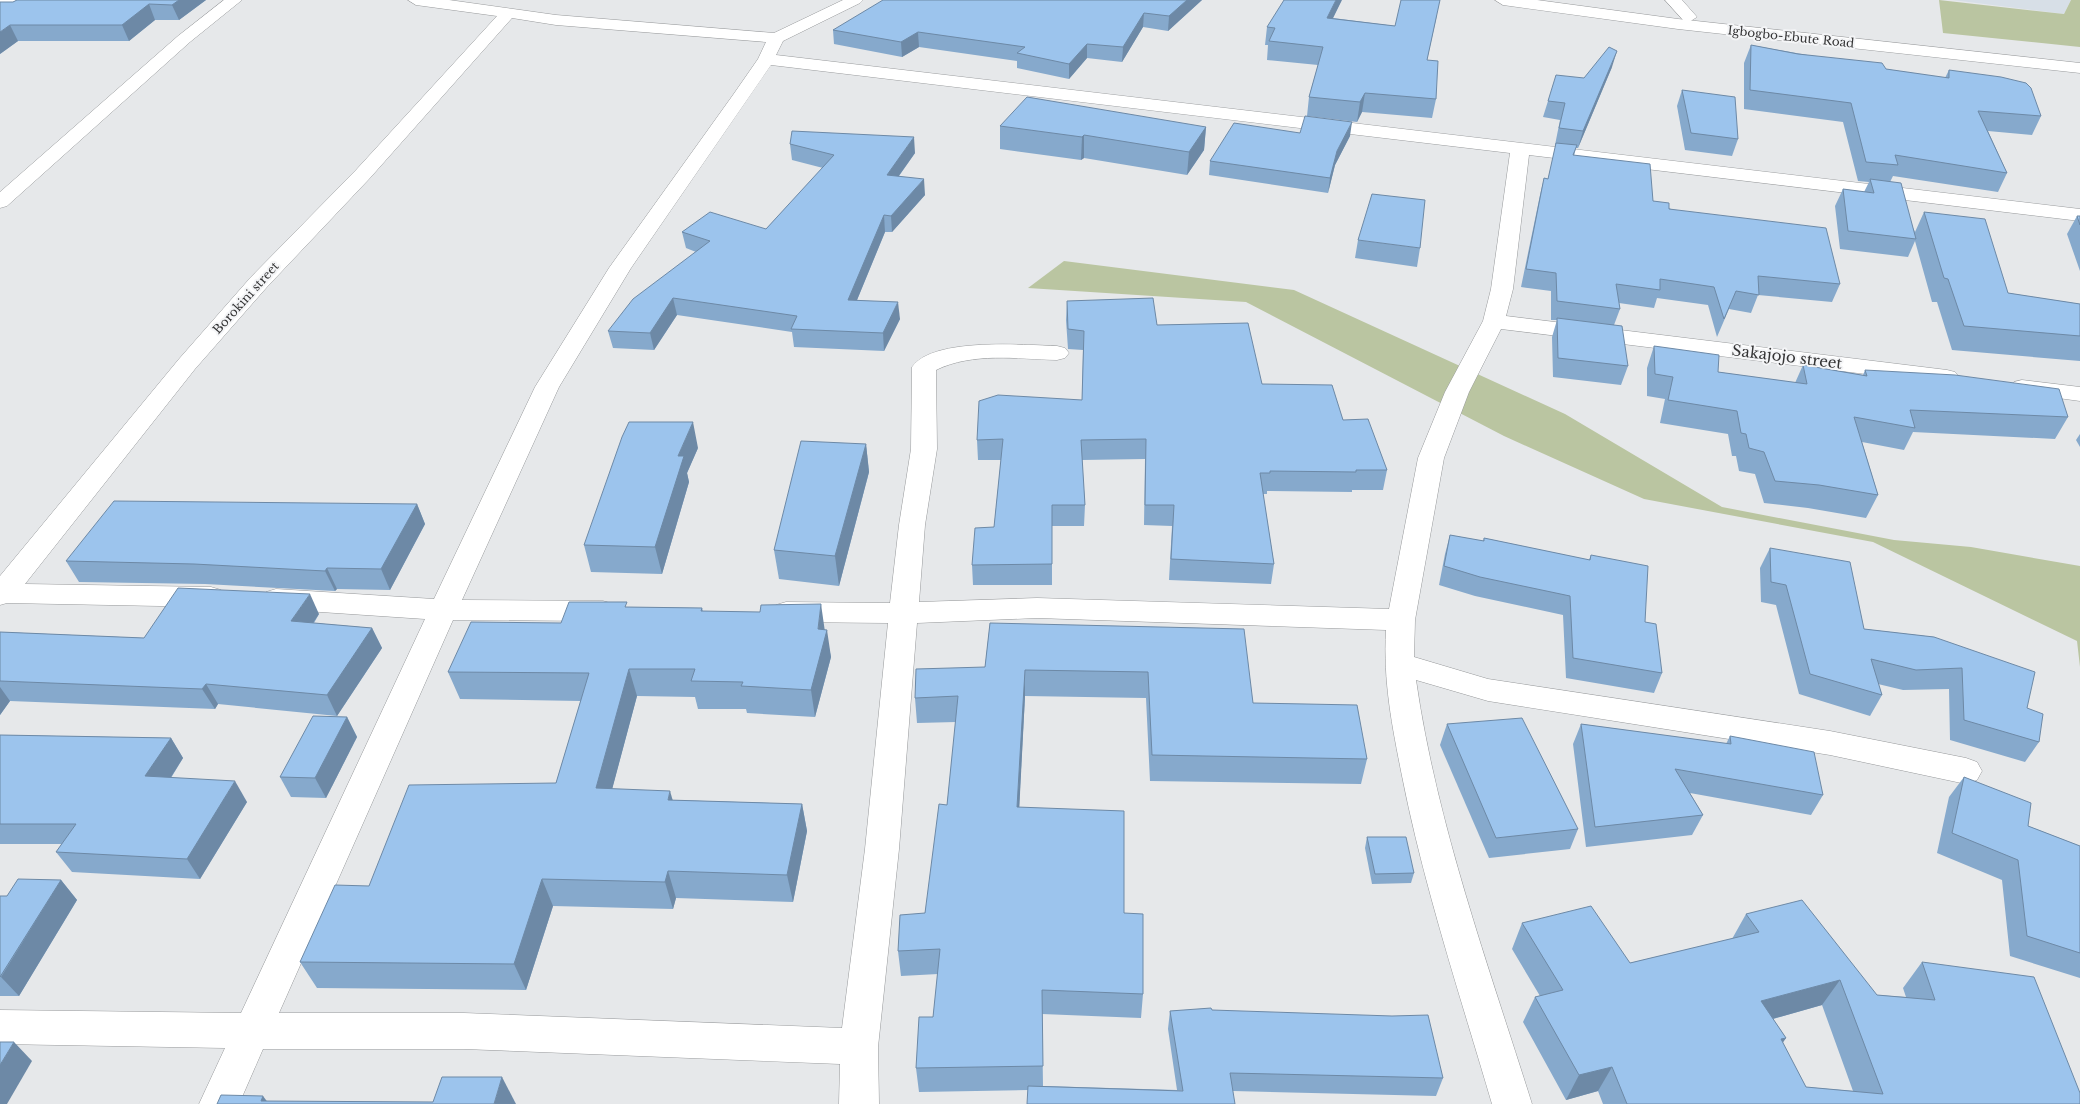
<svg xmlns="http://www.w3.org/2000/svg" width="2080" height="1104" font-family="'Libre Baskerville',serif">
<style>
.built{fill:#d7dfe7}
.green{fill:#bac5a1}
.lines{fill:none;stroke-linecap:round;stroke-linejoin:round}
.street-casing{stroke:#97999b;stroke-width:1}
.secondary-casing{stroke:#97999b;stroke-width:1}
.street{fill:#fff;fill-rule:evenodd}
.secondary{fill:#fff;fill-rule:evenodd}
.wall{fill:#86a9cc;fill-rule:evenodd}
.shaded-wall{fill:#6d89a6}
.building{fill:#9cc4ed;stroke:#6d89a6;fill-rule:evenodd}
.labels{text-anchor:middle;stroke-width:4;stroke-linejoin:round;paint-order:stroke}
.far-street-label{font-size:12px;fill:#343435;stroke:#f4f5f7}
.street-label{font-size:15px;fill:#343435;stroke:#f4f5f7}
</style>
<rect width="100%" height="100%" fill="#e6e8ea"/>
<!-- built -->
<polygon class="built" points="1953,0 2071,0 2064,14"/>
<!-- green -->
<g class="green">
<polygon points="1939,0 2064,14 2071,0 2080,0 2080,47 1943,33"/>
<polygon points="1064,261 1294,290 1565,414 1722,507 1894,540 1971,547 2080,566 2080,667 2077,641 1873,542 1644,499 1504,436 1246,302 1028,288"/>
</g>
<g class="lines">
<defs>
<g id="street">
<polygon points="0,0 18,0 15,3 0,7"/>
<polygon points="224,0 242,0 190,42 7,206 0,208 0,192 178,36"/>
<path d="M408 0H449L556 15 774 33 843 0H863L860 3 783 41 776 55 2080 209V221L1529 155 1513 289 1506 316 1947 370 1955 372 1959 377 1955 382 1947 384 1501 329 1469 392 1444 458 1415 620 1414 657 1488 679 1830 731 1966 758 1977 762 1982 771 1977 780 1966 784 1830 755 1488 701 1416 680C1437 825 1488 964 1532 1104H1492C1460 995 1424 887 1402 776 1392 726 1383 681 1386 630L1037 618 917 623 899 849 878 1047 879 1104H839L840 1064 464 1049H263L239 1104H199L225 1048 0 1044V1010L241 1013 425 619 276 609 266 606 262 599 266 592 276 589 434 599 535 387 609 268 733 95 758 59 766 42 556 25 512 18 370 178 267 287 195 369 25 584 211 587 221 590 225 597 221 604 211 607 7 603 0 605V576L179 359 251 277 356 170 497 16 416 5ZM771 65 1510 153 1491 289 1483 321 1445 392 1418 458 1389 609 1037 598 919 602 925 525 937 449 936 370C973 352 1017 359 1057 360L1065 358 1069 353 1065 348 1057 346C1024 345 933 337 912 367L911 449 899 525 890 603 786 602 776 605 772 612 776 619 786 622 888 623 865 849 842 1028 464 1013H279L453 620 603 621 613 618 617 611 613 604 603 601 462 600 559 387 631 268Z"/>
<polygon points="1665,0 1682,0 1697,17 1689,22 1683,20"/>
<polygon points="2022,380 2080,387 2080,401 2014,392 2010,387 2014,382"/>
</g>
<polygon id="secondary" points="1495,0 1537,0 1678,19 2080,63 2080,73 1678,29 1503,5"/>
</defs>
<!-- street casing -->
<use href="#street" class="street-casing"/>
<!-- secondary casing -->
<use href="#secondary" class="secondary-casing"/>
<!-- street -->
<use href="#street" class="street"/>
<!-- secondary -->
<use href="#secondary" class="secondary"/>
</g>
<!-- wall -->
<g class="wall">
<polygon points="17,0 206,0 179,20 155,20 129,41 18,41 0,54 13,2"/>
<polygon points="1202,0 1168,31 1143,27 1122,62 1087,58 1069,79 1017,68 1017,61 919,47 902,57 834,44 833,30"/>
<polygon points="1341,1 1333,18 1395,26 1437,15 1427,60 1436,99 1432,118 1362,112 1357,122 1307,116 1309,97 1318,65 1267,60 1268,45 1265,45 1267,27"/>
<polygon points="1751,45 1886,69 1945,78 1949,70 2041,116 2032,135 1988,131 2007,173 1998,192 1893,176 1890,182 1915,232 1924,212 2008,293 2080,304 2080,361 1952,350 1937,302 1932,302 1915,241 1908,257 1840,249 1835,206 1843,189 1864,192 1869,182 1858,181 1843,122 1744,109 1744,63"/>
<polygon points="1612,67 1578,148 1576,148 1574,156 1653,201 1840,284 1832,302 1758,295 1751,313 1729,309 1717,337 1708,305 1657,298 1654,308 1619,303 1620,309 1614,325 1628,366 1621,385 1553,377 1552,337 1557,320 1551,320 1551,291 1521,287 1540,195 1544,178 1548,179 1556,145 1555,145 1560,120 1543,117 1548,101 1584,78"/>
<polygon points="1682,90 1738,139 1732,156 1685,150 1677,106"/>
<polygon points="1000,126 1206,127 1204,150 1187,175 1084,158 1081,160 1000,149"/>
<polygon points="1300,133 1350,136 1335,165 1328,193 1209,175 1210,161"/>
<polygon points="790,144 915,153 899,176 925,195 892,232 885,232 857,300 900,319 884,351 794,347 792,332 677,315 654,350 613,348 608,331 696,252 686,248 682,232 766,229 823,168 792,160"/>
<polygon points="2077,216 2080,216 2080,271 2067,234"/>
<polygon points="1358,240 1420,248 1417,267 1355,258"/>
<polygon points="1067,301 1157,325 1262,384 1343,420 1387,470 1383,490 1352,490 1352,492 1267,491 1267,494 1263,494 1274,564 1271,584 1169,580 1172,526 1144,525 1145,459 1082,460 1085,505 1084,526 1052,526 1052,585 973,585 972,565 994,527 1001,460 978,460 977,440 1082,400 1083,350 1068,349 1066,320"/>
<polygon points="1654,346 1718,372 1795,383 1803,365 1863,375 1865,370 2068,417 2055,439 1913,432 1904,450 1862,442 1878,495 1866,518 1808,508 1764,503 1755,474 1739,471 1736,456 1732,456 1728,434 1660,423 1665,399 1647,396 1647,368"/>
<polygon points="2080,434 2080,447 2076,440"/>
<polygon points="866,444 869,472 839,586 779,579 774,550"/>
<polygon points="698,448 687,473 689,482 662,574 591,572 584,545"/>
<polygon points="417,504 425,524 390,590 337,589 335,591 205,584 79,582 66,561"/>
<polygon points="1450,535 1483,541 1484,538 1589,560 1591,555 1645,622 1662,673 1654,693 1566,678 1563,615 1475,596 1439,585 1445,554"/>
<polygon points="1770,548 1864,629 1934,637 2027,708 2039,742 2025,762 1950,740 1949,689 1903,690 1878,684 1882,695 1870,716 1799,694 1776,605 1761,602 1760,568"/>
<polygon points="628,607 702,608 703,611 825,630 831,657 815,717 747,713 746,709 698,709 695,697 637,696 612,789 673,800 802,804 807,831 793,902 676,898 673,909 553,906 526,990 317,988 300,962 369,886 556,783 581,701 460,699 448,672 561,623"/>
<polygon points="319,614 314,623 372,628 382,648 337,716 218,704 215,709 10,701 0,715 0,632 144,638"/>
<polygon points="990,623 1253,703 1367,759 1361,784 1150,781 1146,698 1025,696 1019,807 1124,913 1143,994 1141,1018 1042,1014 1043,1086 1177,1090 1168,1029 1170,1011 1212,1010 1443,1078 1436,1096 1233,1091 1028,1090 919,1092 916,1068 933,1017 938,974 901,976 898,951 925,913 947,805 956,722 917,723 915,698 985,667"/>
<polygon points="347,717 357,737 326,798 291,797 280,777"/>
<polygon points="1447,724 1578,829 1570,849 1489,858 1440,745"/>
<polygon points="1581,724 1726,744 1730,736 1823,795 1811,815 1690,793 1703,815 1692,835 1586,847 1573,744"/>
<polygon points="0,735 171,738 183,758 171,778 247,802 200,879 72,872 56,852 62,844 0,844"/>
<polygon points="1964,777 2028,826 2080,846 2080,978 2010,956 2002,880 1937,853 1949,797"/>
<polygon points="1367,837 1414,873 1411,883 1372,884 1365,848"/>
<polygon points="61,880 77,900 19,996 0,996 0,896 7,896"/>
<path d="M1746 914 1877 995 1906 997 1903 988 1922 962 2080 1104H1603L1598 1091 1566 1100 1523 1022 1535 997 1540 996 1512 949 1522 923 1630 963 1732 939ZM1822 1005 1853 1091 1806 1087 1782 1043 1786 1038 1773 1019Z"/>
</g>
<!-- shaded-wall -->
<g class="shaded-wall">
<polygon points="179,0 206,0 179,20 172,5"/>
<polygon points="1187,0 1202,0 1168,31 1169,16"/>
<polygon points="1336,0 1342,0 1324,36 1327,18"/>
<polygon points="149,4 155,20 129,41 122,25"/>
<polygon points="1144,13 1143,27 1122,62 1123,47"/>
<polygon points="10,25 18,41 0,54 0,32"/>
<polygon points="918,32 919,47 902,57 901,42"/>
<polygon points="1087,44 1087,58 1069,79 1069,64"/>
<polygon points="1617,51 1612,67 1578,148 1583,131"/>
<polygon points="1365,93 1362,112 1357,122 1360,102"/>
<polygon points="1352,122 1350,136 1335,165 1328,193 1330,178 1337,151"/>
<polygon points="1206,127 1204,150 1187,175 1189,152"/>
<polygon points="1084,135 1084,158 1081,160 1082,137"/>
<polygon points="914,137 915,153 888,191 887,175"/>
<polygon points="924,179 925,195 892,232 891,216"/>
<polygon points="884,215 885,232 850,317 848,300"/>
<polygon points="673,298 677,315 654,350 650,333"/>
<polygon points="898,302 900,319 884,351 883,333"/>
<polygon points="693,422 698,448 687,473 689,482 662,574 655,547 678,456"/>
<polygon points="866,444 869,472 839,586 835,556"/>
<polygon points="417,504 425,524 390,590 381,569"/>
<polygon points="327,568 337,589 335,591 325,571"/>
<polygon points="310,594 319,614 301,641 291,621"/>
<polygon points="821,604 825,632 827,630 831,657 815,717 811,690 818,629"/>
<polygon points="372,628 382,648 337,716 327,695"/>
<polygon points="629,669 637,696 605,816 596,788"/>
<polygon points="1025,670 1025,696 1018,833 1017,807"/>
<polygon points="206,684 218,704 215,709 202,689"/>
<polygon points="0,687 10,701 0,715"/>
<polygon points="347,717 357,737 326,798 315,778"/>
<polygon points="171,738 183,758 159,796 145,776"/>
<polygon points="235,781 247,802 200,879 187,859"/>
<polygon points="670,791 678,818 668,800"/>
<polygon points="802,804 807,831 793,902 787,875"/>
<polygon points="668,871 676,898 673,909 665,882"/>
<polygon points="542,879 553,906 526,990 514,964"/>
<polygon points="61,880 77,900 19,996 1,977"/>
<polygon points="1840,980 1822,1005 1744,1027 1761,1001"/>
<polygon points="1786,1038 1769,1063 1781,1039"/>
<polygon points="14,1042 32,1061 7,1104 0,1104 0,1065"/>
<polygon points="1612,1067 1598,1091 1566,1100 1579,1075"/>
<polygon points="502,1077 516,1104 494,1104"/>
<polygon points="263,1096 269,1104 261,1101"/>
</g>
<!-- building -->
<g class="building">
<polygon points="17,0 179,0 172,5 149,4 122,25 10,25 0,32 0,2 13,2"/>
<polygon points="883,0 1187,0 1169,16 1144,13 1123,47 1087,44 1069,64 1017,53 1025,47 918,32 901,42 833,30"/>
<polygon points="1284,0 1336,0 1327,18 1395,26 1401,0 1440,0 1427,60 1438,61 1436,99 1365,93 1360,102 1309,97 1323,47 1269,41 1275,28 1267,27"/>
<polygon points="1751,45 1798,54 1882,63 1886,69 1949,78 1949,70 2001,77 2026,83 2031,88 2041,116 1978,111 2007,173 1895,155 1898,165 1866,162 1851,103 1750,90"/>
<polygon points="1609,47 1617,51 1583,131 1559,128 1565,103 1548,101 1556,75 1584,78"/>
<polygon points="1682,90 1735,97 1738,139 1691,133"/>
<polygon points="1027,97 1206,127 1189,152 1084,135 1082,137 1000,126"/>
<polygon points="1305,116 1352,122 1337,151 1330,178 1210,161 1234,123 1300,133"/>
<polygon points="792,131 914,137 887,175 924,179 891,216 884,215 848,300 898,302 883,333 791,329 797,316 673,298 650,333 608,331 633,299 710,241 682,232 710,212 766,229 834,155 790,144"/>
<polygon points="1556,143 1577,145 1573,155 1650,164 1653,201 1669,203 1669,209 1826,228 1840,284 1758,276 1759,295 1736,291 1724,319 1714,287 1660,279 1660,290 1616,284 1620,309 1557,301 1556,273 1526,269 1544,178 1548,179"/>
<polygon points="1870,179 1901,183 1916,239 1848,231 1843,189 1874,193"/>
<polygon points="1372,194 1425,200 1420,248 1358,240"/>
<polygon points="1924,212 1985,219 2008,293 2080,304 2080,336 1964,326 1948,279 1944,278"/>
<polygon points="2077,216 2080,216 2080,225"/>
<polygon points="1153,298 1157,325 1248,323 1262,384 1332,385 1343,420 1368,419 1387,470 1356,470 1356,472 1270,471 1270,473 1260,473 1274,564 1171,559 1174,505 1145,505 1146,439 1081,440 1085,505 1052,505 1052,564 972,565 975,528 994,527 1003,439 977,440 979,401 998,395 1082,400 1084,331 1068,329 1067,301"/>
<polygon points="1557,318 1622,326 1628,366 1558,358"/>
<polygon points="1654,346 1719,355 1718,372 1807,384 1803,365 1867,376 1865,370 1955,375 2059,389 2068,417 1910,410 1915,428 1854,417 1878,495 1819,485 1775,481 1764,452 1749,448 1746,434 1741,433 1737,411 1668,400 1673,377 1655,374"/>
<polygon points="629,422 693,422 678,456 684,456 655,547 584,545 622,437"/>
<polygon points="801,441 866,444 835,556 774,550"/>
<polygon points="114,501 417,504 381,569 327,568 325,571 194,564 66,561"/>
<polygon points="1450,535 1484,541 1484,538 1590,560 1591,555 1648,566 1645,622 1656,624 1662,673 1573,658 1570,596 1480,577 1444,566"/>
<polygon points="1770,548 1850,562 1864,629 1934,637 2035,672 2027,708 2043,714 2039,742 1964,720 1962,668 1916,670 1871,659 1882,695 1810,674 1786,585 1771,582"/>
<polygon points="178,588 310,594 291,621 372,628 327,695 206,684 202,689 0,681 0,632 144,638"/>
<polygon points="569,602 627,602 625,607 702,608 701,611 760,612 761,605 821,604 818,629 827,630 811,690 741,686 743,682 691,681 695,669 629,669 596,788 670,791 668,800 802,804 787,875 668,871 665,882 542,879 514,964 300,962 335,885 369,886 409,785 556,783 589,673 448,672 471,622 561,623"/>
<polygon points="990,623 1244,629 1253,703 1357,705 1367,759 1152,755 1148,672 1025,670 1017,807 1124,811 1124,913 1143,914 1143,994 1042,990 1043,1066 916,1068 919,1017 933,1017 940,949 898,951 900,915 925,913 939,804 947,805 958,696 915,698 916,669 985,667"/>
<polygon points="313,716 347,717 315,778 280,777"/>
<polygon points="1522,718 1578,829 1496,838 1447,724"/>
<polygon points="1581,724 1731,744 1730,736 1814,752 1823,795 1675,769 1703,815 1595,827"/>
<polygon points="0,735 171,738 145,776 235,781 187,859 56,852 76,824 0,824"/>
<polygon points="1964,777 2031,803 2028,826 2080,846 2080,953 2027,936 2018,860 1952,833"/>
<polygon points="1367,837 1406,837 1414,873 1375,874"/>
<polygon points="18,879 61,880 0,977 0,896 7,896"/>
<path d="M1802 900 1877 995 1935 1000 1922 962 2034 977 2080 1093V1104H1627L1612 1067 1579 1075 1535 997 1563 990 1522 923 1591 906 1630 963 1759 932 1746 914ZM1840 980 1883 1094 1806 1087 1781 1039 1786 1038 1761 1001Z"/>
<polygon points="1211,1008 1212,1010 1392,1016 1428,1015 1443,1078 1230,1073 1235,1104 1027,1104 1028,1086 1183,1091 1170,1011"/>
<polygon points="0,1042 14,1042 0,1065"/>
<polygon points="442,1077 502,1077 494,1104 217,1104 221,1095 263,1096 261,1101 433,1102"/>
</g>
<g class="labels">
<!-- far-street labels -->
<g class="far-street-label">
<text transform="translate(1791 37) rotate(6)" y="4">Igbogbo-Ebute Road</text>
<text transform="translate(246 298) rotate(-48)" y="4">Borokini street</text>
</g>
<!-- street labels -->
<g class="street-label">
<text transform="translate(1787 357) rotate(7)" y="5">Sakajojo street</text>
</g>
</g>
</svg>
